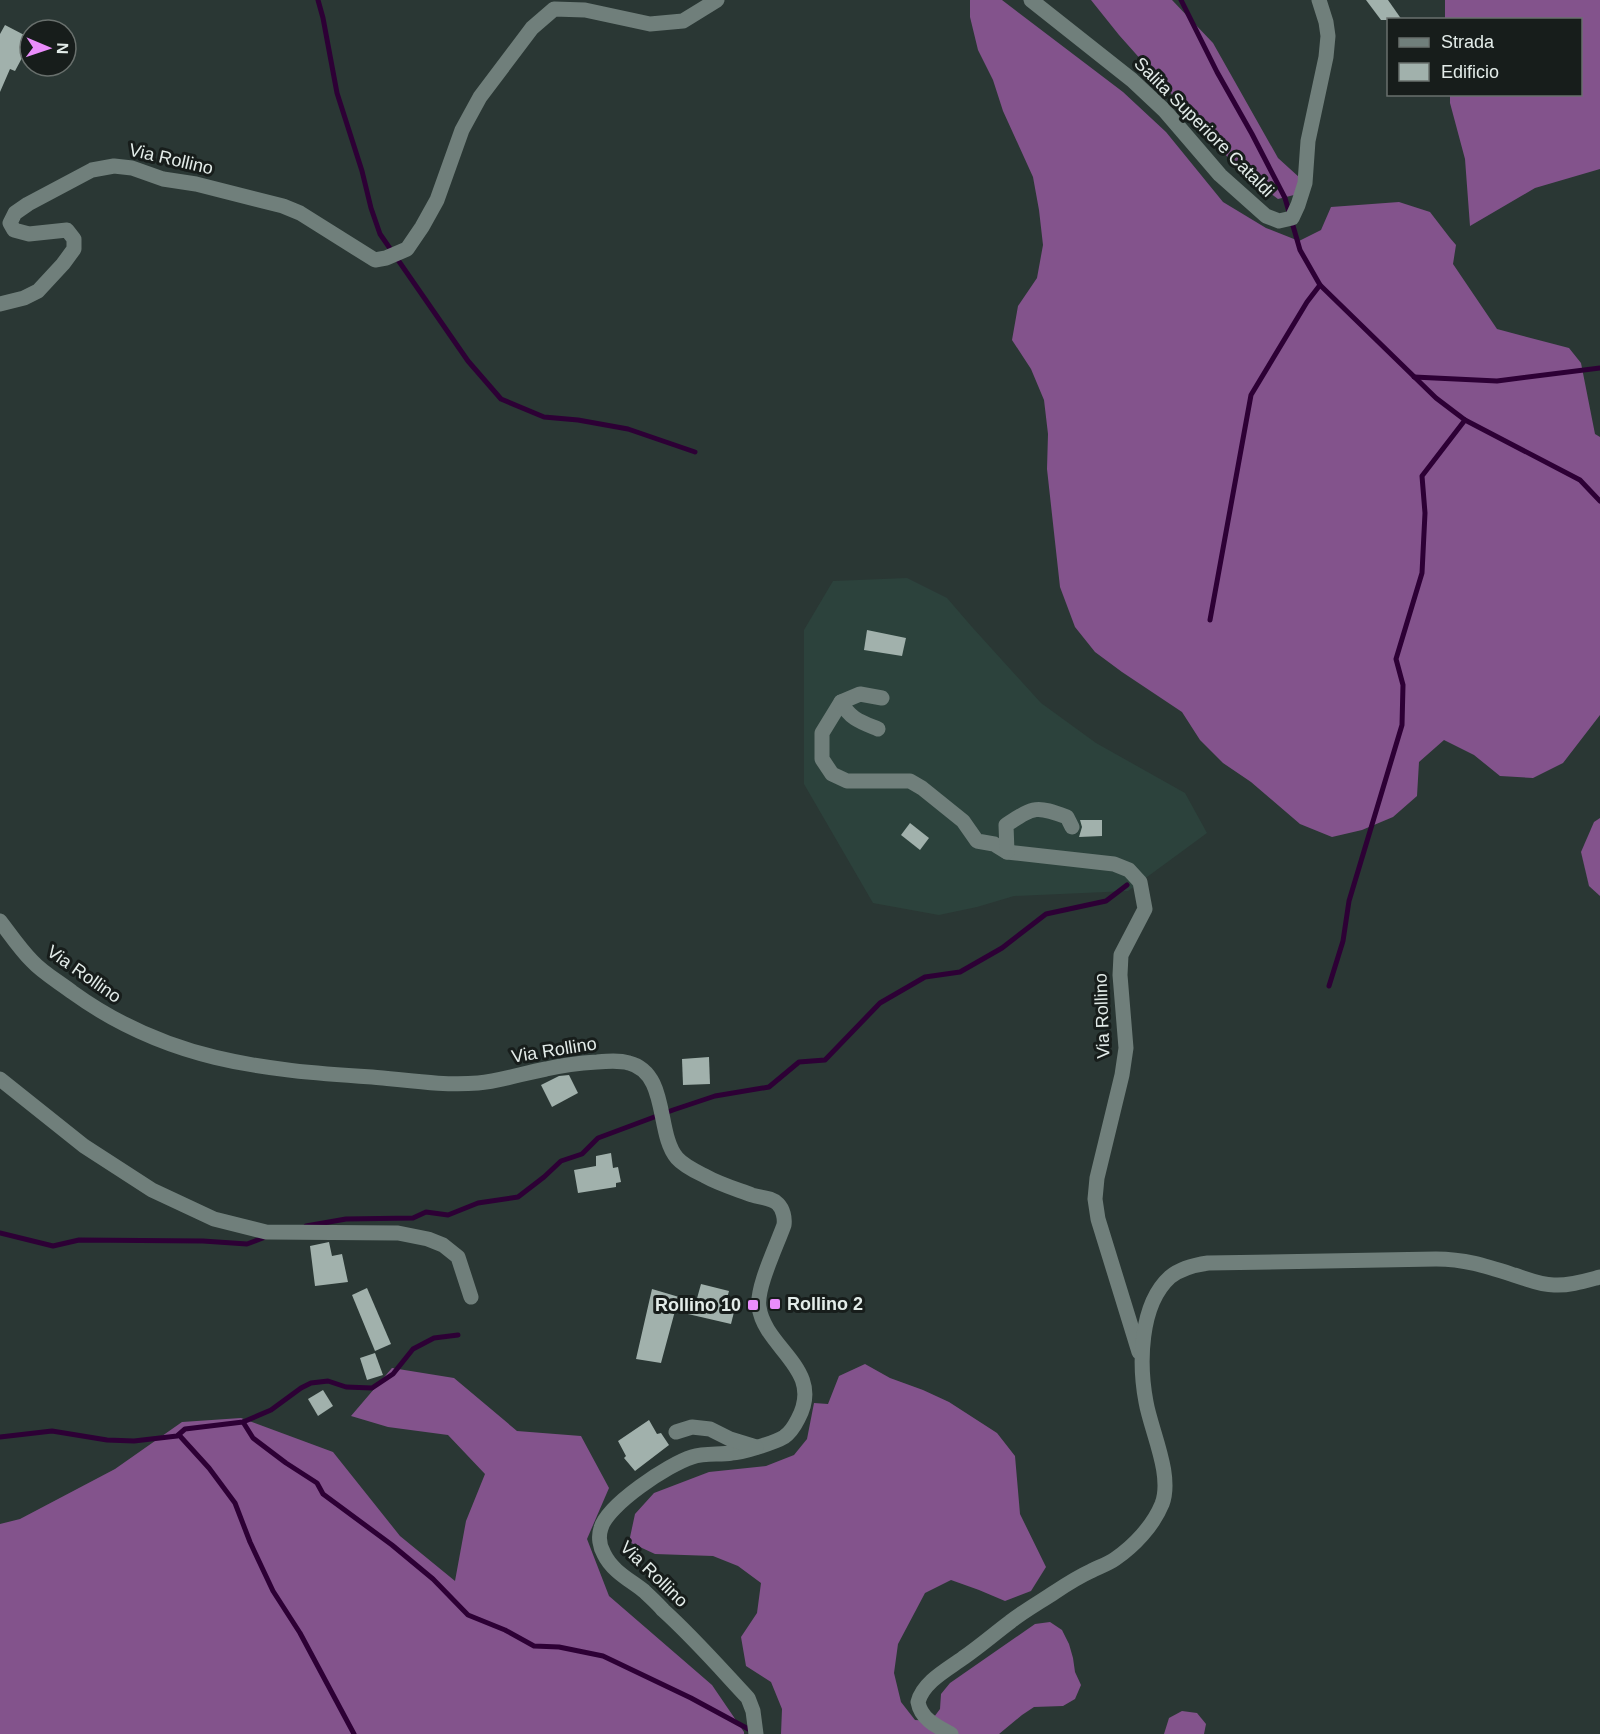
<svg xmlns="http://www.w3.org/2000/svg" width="1600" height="1734" font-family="Arial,sans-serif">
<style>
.built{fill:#2c423c}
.forest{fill:#83538c}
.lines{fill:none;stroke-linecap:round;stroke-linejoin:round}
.stream{stroke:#2d0035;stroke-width:5}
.building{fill:#a1b1ac}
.minor{stroke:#707f7b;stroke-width:15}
.poi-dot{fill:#eb8dfc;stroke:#171d1b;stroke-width:2}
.labels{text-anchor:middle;stroke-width:6;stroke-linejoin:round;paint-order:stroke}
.street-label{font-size:18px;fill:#e3ece9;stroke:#171d1b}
.poi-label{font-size:18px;font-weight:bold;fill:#e3ece9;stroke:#171d1b;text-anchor:start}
</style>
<rect width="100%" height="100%" fill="#2a3734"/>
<!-- built -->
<polygon class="built" points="907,578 947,598 972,627 1041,703 1096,743 1185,793 1207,833 1128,891 1014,896 977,907 939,915 873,903 804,784 804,630 833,581"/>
<!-- forest -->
<g class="forest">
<polygon points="970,0 1002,0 1123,92 1166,132 1223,202 1266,228 1299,241 1321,230 1331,207 1399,202 1430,212 1450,238 1456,245 1453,264 1497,329 1569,348 1581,363 1595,434 1600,437 1600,715 1563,763 1533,778 1500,776 1474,755 1444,740 1419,762 1417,796 1393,817 1362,830 1332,837 1300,824 1251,782 1223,763 1200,740 1182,712 1122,672 1095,652 1075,627 1060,587 1047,469 1048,434 1044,400 1031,369 1012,340 1018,306 1037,278 1043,245 1039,210 1033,177 1003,111 993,80 978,50 970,17"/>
<polygon points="1091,0 1172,0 1213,43 1278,158 1300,178 1294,195 1278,199 1240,171 1119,35"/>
<polygon points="1445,0 1600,0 1600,169 1535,188 1470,226 1465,159 1450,103 1450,95 1580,94 1580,20 1445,19"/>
<polygon points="1600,818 1600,896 1589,886 1581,852 1594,822"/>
<polygon points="865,1364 890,1378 923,1390 949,1402 997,1433 1015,1456 1020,1514 1046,1567 1031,1591 1005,1601 979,1590 951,1580 925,1593 898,1644 894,1673 901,1702 915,1720 931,1721 940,1709 941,1694 950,1683 1035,1624 1050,1622 1062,1630 1069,1644 1073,1658 1075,1672 1081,1685 1075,1699 1063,1706 1034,1707 1022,1715 999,1734 781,1734 782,1709 771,1682 746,1666 741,1637 757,1613 761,1583 738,1566 713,1556 655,1554 629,1542 635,1514 654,1493 709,1472 766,1466 794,1455 807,1439 814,1403 828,1404 839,1376"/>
<polygon points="392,1368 454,1378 517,1431 581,1436 609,1488 587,1539 609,1596 712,1685 744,1732 744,1734 0,1734 0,1524 20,1519 115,1469 182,1422 241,1418 333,1452 400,1536 455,1581 466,1521 485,1474 448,1435 388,1427 351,1416"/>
<polygon points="1182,1711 1197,1713 1206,1724 1204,1734 1164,1734 1169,1718"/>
</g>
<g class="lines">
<!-- stream -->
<g class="stream">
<polyline points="318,0 323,18 337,93 362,171 371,208 380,234 468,361 501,399 544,417 578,420 628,429 695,452"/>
<polyline points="1181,0 1217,72 1252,134 1285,198 1300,250 1320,285 1436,398 1465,420 1580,480 1600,501"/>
<polyline points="1414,377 1497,381 1600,368"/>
<polyline points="1210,620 1251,395 1307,302 1320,285"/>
<polyline points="1329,986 1343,941 1349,901 1402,725 1403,685 1396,659 1422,573 1425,513 1422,476 1465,420"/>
<polyline points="306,1226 346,1219 413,1218 426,1212 448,1215 478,1203 518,1197 544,1177 561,1161 582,1154 598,1138 673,1110 715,1096 769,1087 799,1062 825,1060 880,1003 925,977 960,972 1002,948 1046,914 1106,901 1127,885"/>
<polyline points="0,1233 53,1246 79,1240 203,1241 247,1244 268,1236"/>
<polyline points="243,1422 253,1438 286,1463 317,1483 323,1494 392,1545 433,1579 468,1615 505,1630 534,1646 559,1647 603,1656 691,1698 752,1731"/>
<polyline points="179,1435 209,1468 235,1503 250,1542 273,1591 300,1633 354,1734"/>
<polyline points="0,1437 52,1431 107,1440 134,1441 177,1436 185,1429 243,1422 271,1410 301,1388 311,1383 328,1381 346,1387 372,1388 393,1374 413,1349 434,1338 458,1335"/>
</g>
</g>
<!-- building -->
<g class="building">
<polygon points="1366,0 1388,0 1402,20 1381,20"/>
<polygon points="5,25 30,38 30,43 15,71 10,69 0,92 0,34"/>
<polygon points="867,630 906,638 902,656 864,650"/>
<polygon points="1080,820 1102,820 1102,836 1079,837 1082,827"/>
<polygon points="910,823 929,838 920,850 901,835"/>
<polygon points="709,1057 710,1084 683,1085 682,1059"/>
<polygon points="569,1075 578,1093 552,1107 541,1085 559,1076"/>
<polygon points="611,1153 613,1168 618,1167 621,1182 616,1183 616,1187 578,1193 574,1170 596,1166 596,1156"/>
<polygon points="329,1242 332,1256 342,1254 348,1282 315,1286 310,1246"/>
<polygon points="701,1284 729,1291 724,1309 734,1312 731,1324 675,1311 661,1363 636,1359 652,1289 696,1302"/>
<polygon points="367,1288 391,1344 375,1351 352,1295"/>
<polygon points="375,1353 383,1375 367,1380 360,1358"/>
<polygon points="323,1390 333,1406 318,1416 308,1399"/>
<polygon points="649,1420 657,1434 661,1433 669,1445 635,1471 624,1458 626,1456 618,1441"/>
</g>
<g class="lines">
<!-- minor -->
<g class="minor">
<polyline points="1031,0 1132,80 1165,111 1220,175 1266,216 1279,221 1292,218 1298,205 1305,183 1308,141 1326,57 1328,36 1326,22 1319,0"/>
<polyline points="0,304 24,298 38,291 63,264 74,249 74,239 67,230 29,234 14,230 10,223 15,213 28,204 92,170 114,166 132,168 163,179 196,184 283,206 300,213 375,260 386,258 407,249 422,227 437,200 462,130 480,97 532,28 554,9 585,10 650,24 683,21 717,0"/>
<polyline points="882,698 860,694 841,702 822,733 822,759 832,774 847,781 910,781 922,788 963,821 977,841 994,844 1007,852 1114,864 1129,870 1140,882 1145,909 1121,955 1120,975 1126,1048 1122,1075 1097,1178 1095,1199 1098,1219 1139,1352"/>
<path d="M841 702C850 719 861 722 878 729"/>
<path d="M1007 852 1006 825C1034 807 1035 805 1067 817L1072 827"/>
<path d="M0 921C10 934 20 949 32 961 43 973 59 982 72 992 166 1060 260 1070 372 1077 407 1080 443 1086 478 1083 501 1081 524 1073 546 1069 563 1065 580 1063 597 1062 608 1061 619 1060 629 1063 669 1073 656 1134 677 1158 684 1166 695 1171 705 1176 719 1184 736 1189 752 1195 761 1198 771 1197 778 1204 783 1209 785 1218 784 1225 777 1245 756 1288 759 1307 765 1349 825 1369 798 1419 795 1425 790 1433 784 1437 776 1442 742 1453 732 1453 719 1455 705 1453 692 1457 669 1464 607 1505 601 1528 598 1537 600 1547 604 1554 612 1571 630 1580 644 1591 650 1597 657 1603 663 1610 693 1637 720 1668 748 1698L753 1711 756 1734"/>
<polyline points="0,1079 84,1146 152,1190 214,1219 266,1232 398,1233 428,1239 443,1245 458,1257 471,1297"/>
<polyline points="676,1432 692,1427 710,1429 730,1439 756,1447"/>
<path d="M951 1734C936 1726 921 1719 918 1702 923 1682 948 1669 963 1658 979 1647 994 1634 1010 1622 1024 1611 1040 1602 1055 1592 1067 1584 1078 1577 1091 1571 1099 1567 1108 1564 1115 1559 1134 1546 1153 1526 1162 1504 1173 1475 1151 1431 1146 1402 1139 1365 1139 1305 1170 1277 1181 1268 1194 1265 1208 1263L1436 1259C1465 1259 1486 1266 1514 1275 1527 1279 1540 1285 1554 1285 1569 1286 1585 1281 1600 1277"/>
</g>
</g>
<!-- markers -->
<g class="poi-dot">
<rect x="769" y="1298" width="12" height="12" rx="3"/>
<rect x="747" y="1299" width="12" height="12" rx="3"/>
</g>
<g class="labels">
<!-- street labels -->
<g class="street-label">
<text transform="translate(1204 127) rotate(45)" y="6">Salita Superiore Cataldi</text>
<text transform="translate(171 159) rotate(13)" y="6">Via Rollino</text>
<text transform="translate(84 974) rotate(35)" y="6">Via Rollino</text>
<text transform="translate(1102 1016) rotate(-92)" y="6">Via Rollino</text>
<text transform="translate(554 1050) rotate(-9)" y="6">Via Rollino</text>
<text transform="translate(654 1574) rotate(44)" y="6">Via Rollino</text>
</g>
<!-- poi labels -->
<g class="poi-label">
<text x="787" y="1310">Rollino 2</text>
<text x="741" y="1311" text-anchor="end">Rollino 10</text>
</g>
</g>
<!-- legend -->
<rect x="1387" y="18" width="195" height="78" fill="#171d1b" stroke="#69706d" stroke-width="1.5"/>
<rect x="1399" y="38" width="30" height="9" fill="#707f7b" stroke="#69706d" stroke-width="1.5"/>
<text x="1441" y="48" font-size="18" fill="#e3ece9">Strada</text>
<rect x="1399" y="63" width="30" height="18" fill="#a1b1ac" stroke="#69706d" stroke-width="1.5"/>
<text x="1441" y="78" font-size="18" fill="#e3ece9">Edificio</text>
<!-- north arrow -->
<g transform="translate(48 48) rotate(92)"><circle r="28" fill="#171d1b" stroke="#69706d" stroke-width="1.5"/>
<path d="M0-4.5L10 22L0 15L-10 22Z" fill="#eb8dfc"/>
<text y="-9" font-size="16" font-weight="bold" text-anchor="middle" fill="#e3ece9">N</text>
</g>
</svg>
